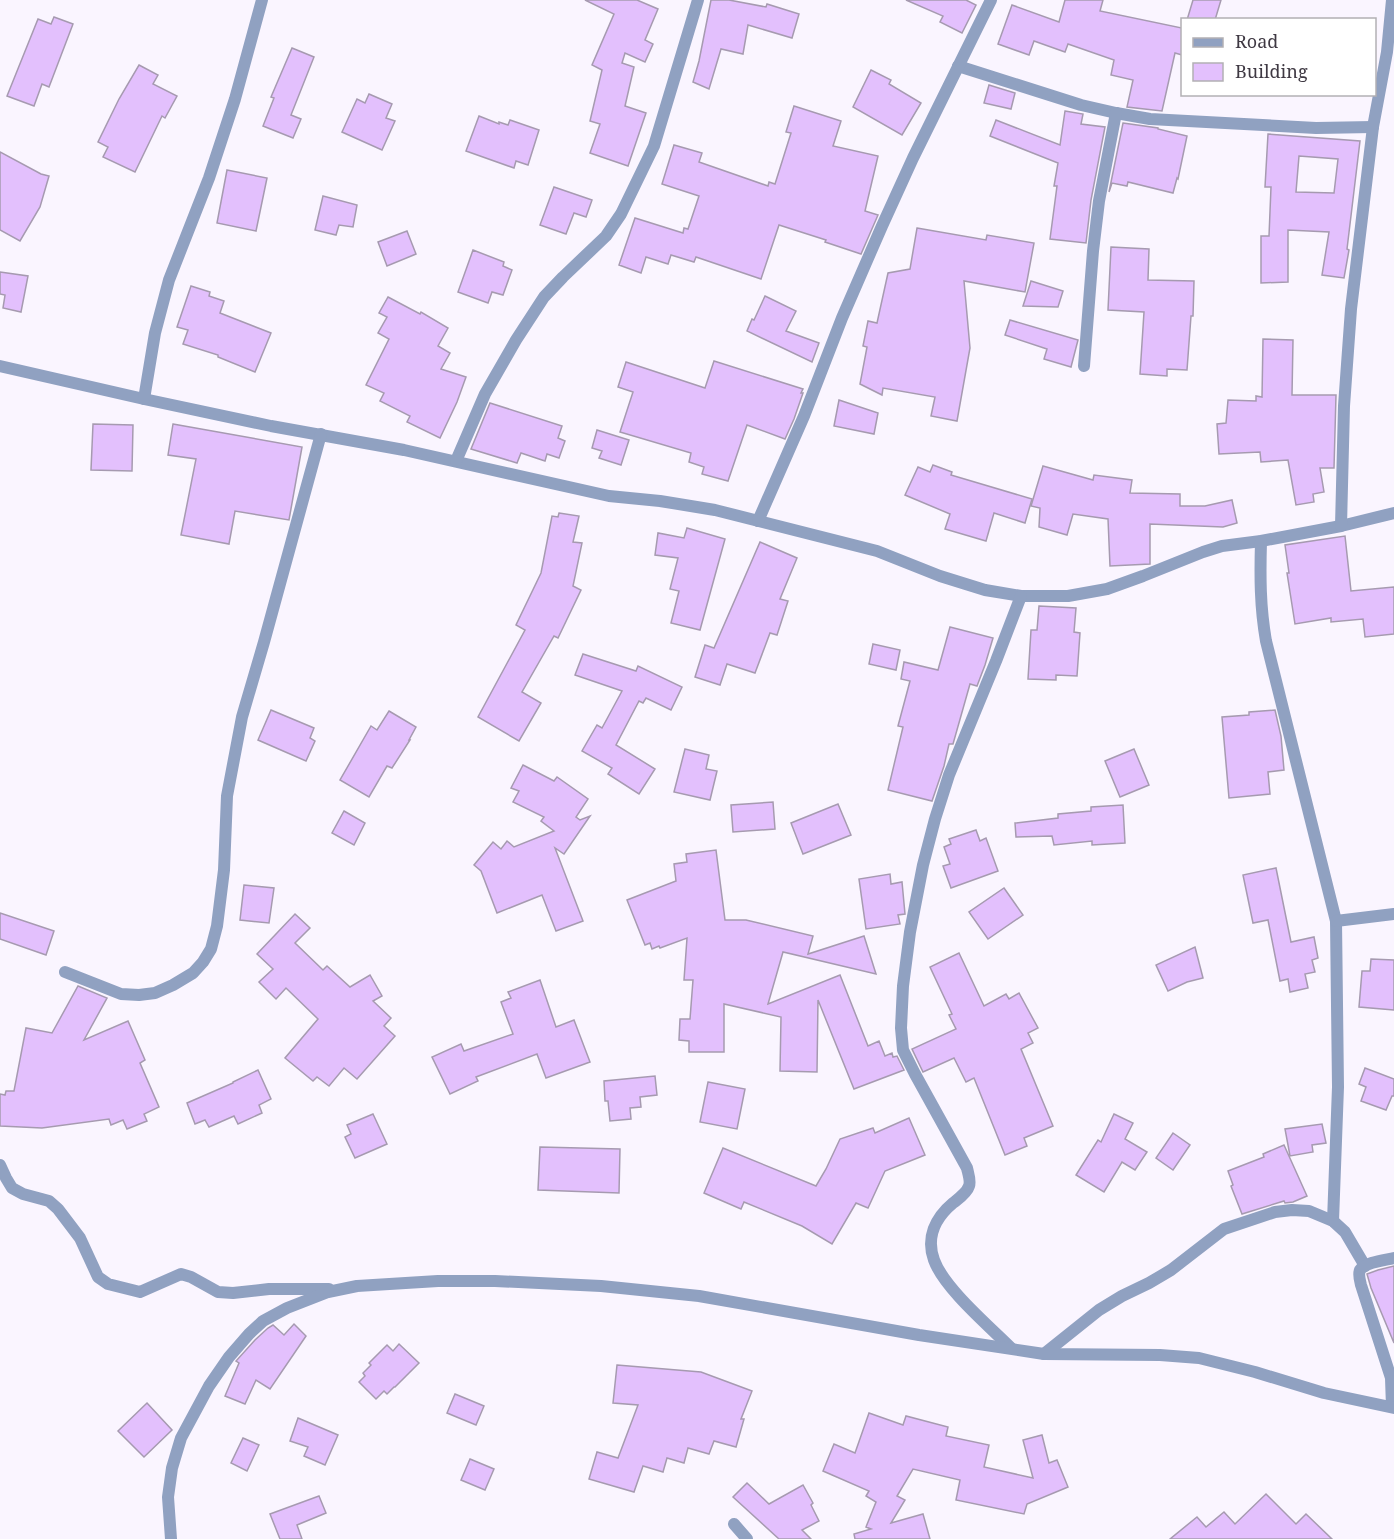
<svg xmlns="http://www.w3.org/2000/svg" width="1394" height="1539" font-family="'Noto Serif',serif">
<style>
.building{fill:#e3c0fd;stroke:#a69ab0;stroke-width:1.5;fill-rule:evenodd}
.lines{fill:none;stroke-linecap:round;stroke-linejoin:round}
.street{stroke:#90a1c1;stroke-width:12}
</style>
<rect width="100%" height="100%" fill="#faf5ff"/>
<!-- building -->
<g class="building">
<polygon points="585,0 637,0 658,9 645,40 653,44 645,62 625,53 622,63 634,67 625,106 646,113 628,166 590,153 600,124 590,121 602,70 592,65 614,14"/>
<polygon points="711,0 729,0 766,7 767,4 799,14 792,38 748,25 743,54 721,49 709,89 693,82 699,61"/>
<polygon points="906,0 966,0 976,5 962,33 940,22 943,16"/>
<polygon points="1065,0 1103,0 1100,11 1182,28 1182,55 1175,53 1162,111 1127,107 1133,80 1111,75 1114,60 1068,44 1065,52 1034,41 1029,55 998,44 1012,5 1059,22"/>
<polygon points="1193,0 1221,0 1215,20 1187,20"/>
<polygon points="54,17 73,24 49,87 42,84 34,106 7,96 38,19 51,24"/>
<polygon points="292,48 314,57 291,115 301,119 293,138 263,126 274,98 271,97"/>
<polygon points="139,65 158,75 153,84 177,96 165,118 162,116 135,172 103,157 108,147 98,142 119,99"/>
<polygon points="871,70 891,80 889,84 921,103 902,135 853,107"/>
<polygon points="989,85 1015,93 1011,109 984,103"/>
<polygon points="369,94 392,104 386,118 395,121 382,150 342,132 357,99 365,103"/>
<polygon points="794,106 841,121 833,146 878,156 865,211 878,215 861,254 825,242 826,240 779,225 761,279 696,257 694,262 671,255 668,264 646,257 641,273 619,265 635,218 683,233 684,228 688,229 699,196 662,184 674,145 702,153 699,162 768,186 769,182 775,184 791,133 786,132"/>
<polygon points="1065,111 1083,114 1081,124 1105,127 1091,200 1086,243 1050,239 1057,186 1054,186 1058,163 990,136 996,120 1060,145"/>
<polygon points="479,116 499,124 499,122 508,125 510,120 539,130 528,165 516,161 514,168 466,151"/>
<polygon points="1123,123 1158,128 1158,129 1187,136 1178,179 1177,178 1173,193 1128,182 1127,186 1112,183 1109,192"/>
<path d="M1268 134 1360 141 1347 249 1349 250 1344 278 1322 275 1329 232 1288 230V282L1261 283V236H1269L1271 187H1265ZM1299 156 1338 159 1334 193 1296 192Z"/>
<polygon points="0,152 41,174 49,176 40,207 20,241 0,230"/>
<polygon points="227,170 267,178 256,231 217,223"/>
<polygon points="554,187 592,200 586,217 574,213 566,234 540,225"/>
<polygon points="323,196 357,205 353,227 339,225 336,235 315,230"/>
<polygon points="917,228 986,240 987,235 1034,243 1025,292 964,281 970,348 957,421 931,416 935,397 883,388 882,395 860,384 867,347 863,346 868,321 877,323 888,273 910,269"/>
<polygon points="407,231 416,254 387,266 378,242"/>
<polygon points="1111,247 1149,249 1148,280 1194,281 1193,316 1191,316 1187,370 1167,369 1167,376 1140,374 1144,312 1108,310"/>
<polygon points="473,250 504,262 503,266 512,270 503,295 492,292 488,303 458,292"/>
<polygon points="0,272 28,276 21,312 3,308 5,295 0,294"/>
<polygon points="1031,281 1063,291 1058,307 1023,306"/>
<polygon points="191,286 210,292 209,296 224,301 220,313 271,333 255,372 218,357 218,355 183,344 188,330 177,327"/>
<polygon points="765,296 796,311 786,331 819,343 812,362 747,331 752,319 754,320"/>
<polygon points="388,297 420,314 421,312 448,328 438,346 450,353 441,369 466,377 457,402 440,438 407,422 410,416 380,401 384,393 366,385 389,339 378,333 387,317 379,313"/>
<polygon points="1010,320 1078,340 1071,367 1044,359 1047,349 1005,335"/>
<polygon points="1263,339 1293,340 1292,395 1336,395 1334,468 1320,468 1324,492 1313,494 1314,502 1296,505 1288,460 1261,462 1260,452 1219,454 1217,424 1226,423 1228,400 1256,401 1256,396 1262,397"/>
<polygon points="714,361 803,389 801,393 803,393 794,419 785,439 747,425 728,481 702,474 704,467 689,462 691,453 620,432 633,392 618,387 626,362 705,388"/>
<polygon points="839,400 878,413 874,434 834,426"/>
<polygon points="490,403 562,426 558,438 565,441 559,458 547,454 545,461 521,453 517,463 471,449"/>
<polygon points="93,424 133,425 132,471 91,470"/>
<polygon points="173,424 302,447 289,520 235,511 229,544 181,535 196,459 168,455"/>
<polygon points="597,430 629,440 621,465 599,458 602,451 592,448"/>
<polygon points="933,465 952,472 951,475 1032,499 1025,523 994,513 986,541 945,529 950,514 905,495 918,467 930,472"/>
<polygon points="1043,466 1093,480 1094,475 1132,480 1130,493 1180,494 1180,506 1205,506 1232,500 1237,523 1223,527 1150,524 1150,564 1110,566 1108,519 1073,514 1067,535 1039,527 1040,508 1031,506"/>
<polygon points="559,513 579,516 573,542 582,543 573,586 581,590 558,638 554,636 522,692 541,703 519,741 478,717 525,630 516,625 541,573 552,516 558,517"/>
<polygon points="687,528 725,539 700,630 671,623 679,591 670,589 678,558 655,555 658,533 684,538"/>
<polygon points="1345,536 1351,591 1394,587 1394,634 1365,637 1363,619 1331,622 1331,618 1295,624 1287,573 1289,573 1285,545"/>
<polygon points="760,542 797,558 780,599 788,601 777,635 770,633 755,673 727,664 720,685 695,677 705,645 714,648"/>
<polygon points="1039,606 1076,608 1074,632 1080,633 1077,676 1056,675 1056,680 1028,679 1031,630 1037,630"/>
<polygon points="950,627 993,638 985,665 977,686 970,684 953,744 949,744 944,766 932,801 888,790 903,727 898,726 910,681 901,679 904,662 938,670"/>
<polygon points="873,644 900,650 896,670 869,664"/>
<polygon points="583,654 636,671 638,666 682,687 671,710 646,698 643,703 639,701 616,745 655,769 639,794 608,774 612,768 582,751 597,725 602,728 622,691 575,675"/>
<polygon points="271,710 314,728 310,738 315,741 306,761 258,740"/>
<polygon points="1275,710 1281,736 1284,770 1268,772 1270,794 1229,798 1222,717 1249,715 1249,712"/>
<polygon points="389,711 416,727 409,740 410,740 392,768 387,766 369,797 340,780 371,726 377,730"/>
<polygon points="685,749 709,755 706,769 717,771 710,800 674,792"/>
<polygon points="1134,749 1149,785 1120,797 1105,761"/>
<polygon points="523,765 554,781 557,777 588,799 576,817 580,820 590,816 564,854 555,848 583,921 556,931 542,895 497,913 481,871 474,865 493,842 501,849 507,841 514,847 554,831 541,821 544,817 513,802 519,791 511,788"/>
<polygon points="773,802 775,829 733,832 731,805"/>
<polygon points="838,804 851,835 803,854 791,823"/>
<polygon points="1123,805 1125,843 1092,845 1092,841 1054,845 1052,836 1016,837 1015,823 1058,818 1058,814 1091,811 1091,807"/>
<polygon points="344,811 365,823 354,845 332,833"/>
<polygon points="976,830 980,841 986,838 998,871 951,888 943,866 950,864 944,847 951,844 949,839"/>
<polygon points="716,850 725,920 746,920 813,936 808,954 864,936 876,974 783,952 768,1004 840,975 868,1046 879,1041 885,1056 892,1053 893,1057 897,1056 904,1070 854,1089 818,1000 817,1072 780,1071 781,1017 724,1004 724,1052 689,1052 689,1041 679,1040 680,1019 690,1019 693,980 684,980 687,938 660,948 659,946 652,949 650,943 645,945 627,900 676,881 674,864 687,862 686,854"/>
<polygon points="1276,868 1291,942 1314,937 1318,958 1312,960 1315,972 1305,974 1308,988 1290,992 1288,979 1280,981 1268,920 1253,923 1243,875"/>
<polygon points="890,874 891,884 902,882 905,914 898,915 900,924 866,929 859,879"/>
<polygon points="244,885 274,888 269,923 240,920"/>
<polygon points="1004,888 1023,915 988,939 969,912"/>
<polygon points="0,913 54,931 46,955 0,939"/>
<polygon points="295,914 310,928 295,943 323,970 327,966 350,987 370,975 382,996 373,1001 391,1018 384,1026 395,1036 357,1079 344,1068 329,1086 317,1077 313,1081 285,1058 318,1019 286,988 276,999 259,982 273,969 257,954"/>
<polygon points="1195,947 1203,978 1187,982 1168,991 1156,965"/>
<polygon points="959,953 984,1006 1006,994 1009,999 1019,993 1038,1028 1028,1033 1033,1043 1021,1049 1053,1126 1024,1138 1027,1146 1005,1155 974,1078 966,1082 954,1058 923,1072 912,1049 956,1029 949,1015 952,1014 930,967"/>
<polygon points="1371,959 1394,960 1394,1010 1359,1007 1362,971 1370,971"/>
<polygon points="540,980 556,1027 574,1020 590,1062 546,1078 537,1054 476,1077 478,1081 450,1094 432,1057 461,1044 464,1051 513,1034 501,1002 511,998 508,992"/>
<polygon points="78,986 107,998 84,1040 128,1021 145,1060 140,1063 159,1107 144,1114 147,1121 127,1129 123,1120 111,1125 109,1119 42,1128 0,1126 0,1094 5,1095 6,1091 14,1091 26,1028 52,1033"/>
<polygon points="1365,1068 1394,1079 1394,1096 1392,1096 1386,1110 1361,1101 1366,1087 1359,1084"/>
<polygon points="258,1070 271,1099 259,1105 262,1113 238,1124 234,1116 209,1127 205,1120 195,1124 187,1103 233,1083 233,1082"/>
<polygon points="655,1076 657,1095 640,1097 641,1107 630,1108 631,1119 610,1121 608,1101 605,1101 604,1081"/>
<polygon points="708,1082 745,1089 737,1129 700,1122"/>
<polygon points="373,1114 387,1144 355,1158 345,1137 351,1134 347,1125"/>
<polygon points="1114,1114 1133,1123 1125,1139 1147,1152 1135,1170 1122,1162 1104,1192 1076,1175 1098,1140 1101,1142"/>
<polygon points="909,1118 925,1155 885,1171 868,1208 856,1203 832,1244 802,1226 744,1202 741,1209 704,1193 723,1148 816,1186 826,1169 840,1139 873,1128 875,1133"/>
<polygon points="1322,1124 1326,1143 1312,1145 1313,1152 1290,1156 1285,1129"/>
<polygon points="1173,1133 1190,1145 1173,1170 1156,1158"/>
<polygon points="1284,1145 1307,1196 1293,1202 1285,1203 1284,1201 1242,1214 1231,1186 1233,1185 1228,1171 1264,1157 1263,1154"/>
<polygon points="540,1147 620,1149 619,1193 538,1190"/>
<polygon points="1394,1266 1394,1343 1371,1288 1367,1274 1378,1270"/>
<polygon points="294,1324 306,1336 270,1389 256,1380 245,1404 225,1396 239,1363 236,1361 255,1340 268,1328 273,1325 284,1335"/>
<polygon points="399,1344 419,1363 395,1387 394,1387 387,1394 384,1391 376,1399 359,1382 365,1376 363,1373 371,1365 369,1363 387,1345 393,1351"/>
<polygon points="617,1365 701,1372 752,1391 741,1419 744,1419 736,1447 714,1441 709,1454 688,1448 684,1463 667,1458 663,1472 643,1466 634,1492 589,1479 597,1452 618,1458 638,1405 613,1403"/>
<polygon points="455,1394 484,1406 476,1425 447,1413"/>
<polygon points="147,1403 172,1430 144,1457 118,1431"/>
<polygon points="869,1413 903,1425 906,1416 948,1427 946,1436 989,1445 984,1467 1033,1478 1023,1440 1042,1435 1049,1463 1057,1460 1068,1487 1027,1504 1024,1514 956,1500 960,1480 913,1469 897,1496 905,1500 891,1523 923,1514 930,1539 855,1539 854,1534 871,1529 866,1527 876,1502 866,1496 869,1491 823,1471 834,1444 855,1453"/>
<polygon points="298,1418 338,1435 325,1465 304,1456 308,1447 290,1441"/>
<polygon points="243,1438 259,1445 247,1471 231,1463"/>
<polygon points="470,1459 494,1469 485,1490 461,1480"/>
<polygon points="747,1483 769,1504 803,1485 813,1503 811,1505 819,1521 802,1530 811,1539 779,1539 733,1497"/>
<polygon points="1266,1494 1296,1524 1306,1514 1332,1539 1170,1539 1197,1517 1206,1527 1224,1512 1235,1524"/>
<polygon points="319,1496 326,1513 297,1525 302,1539 280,1539 270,1514"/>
</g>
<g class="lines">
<!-- street -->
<g class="street">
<polyline points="958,66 1081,105 1116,113 1150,119 1316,128 1373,127"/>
<polyline points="0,366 144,399 271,426 404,450 609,496 660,501 715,510 877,551 940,576 985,590 1021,596 1068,596 1107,589 1143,576 1203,552 1222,546 1261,541 1341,526 1394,513"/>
<polyline points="1084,366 1093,251 1099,201 1116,113"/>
<polyline points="144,399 155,333 169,280 209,178 235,99 262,0"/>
<polyline points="456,461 485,394 516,340 544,297 563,277 606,236 621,214 654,146 698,0"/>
<polyline points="758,521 804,416 842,318 882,226 913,158 991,0"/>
<polyline points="1341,526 1344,406 1351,309 1373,127 1387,52 1392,0"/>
<path d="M1261 541C1260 576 1260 607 1266 641L1336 921 1338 1087 1333 1221"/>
<polyline points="1336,921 1394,914"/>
<polyline points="65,972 121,994 139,995 155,993 173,985 193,973 203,962 211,949 217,926 224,870 227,796 242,717 264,642 321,434"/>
<polyline points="0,1165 6,1178 12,1188 23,1194 49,1201 58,1209 80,1238 98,1277 108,1284 140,1292 181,1274 191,1277 218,1292 233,1293 269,1289 329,1289"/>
<path d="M1011 1348C989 1326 944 1288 934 1260 926 1238 935 1218 953 1203 958 1199 967 1193 969 1186 971 1181 968 1173 967 1168L915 1074 903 1050 901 1028 903 986 910 932 923 865 935 819 949 775 996 661 1021 596"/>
<polyline points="1044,1354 1099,1310 1122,1296 1149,1283 1171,1270 1224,1229 1275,1212 1292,1210 1309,1211 1333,1221 1345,1232 1365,1266"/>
<path d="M1392 1407 1391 1378 1361 1285C1360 1281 1358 1274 1360 1270 1365 1262 1386 1260 1394 1258"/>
<polyline points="734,1524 747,1539"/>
<polyline points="171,1539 168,1497 172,1468 181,1438 209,1386 229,1357 249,1334 263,1321 287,1308 328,1292 357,1286 438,1281 495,1281 601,1286 699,1296 919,1335 1044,1354 1160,1355 1199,1358 1255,1372 1324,1393 1394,1408"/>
</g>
</g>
<!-- legend -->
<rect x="1181" y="18" width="195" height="78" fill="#ffffff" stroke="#b2b0b4" stroke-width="1.5"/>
<rect x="1193" y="38" width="30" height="9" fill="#90a1c1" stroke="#b2b0b4" stroke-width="1.5"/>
<text x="1235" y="48" font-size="18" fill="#3f3943">Road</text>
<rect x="1193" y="63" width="30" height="18" fill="#e3c0fd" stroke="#b2b0b4" stroke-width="1.5"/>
<text x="1235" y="78" font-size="18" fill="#3f3943">Building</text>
</svg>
